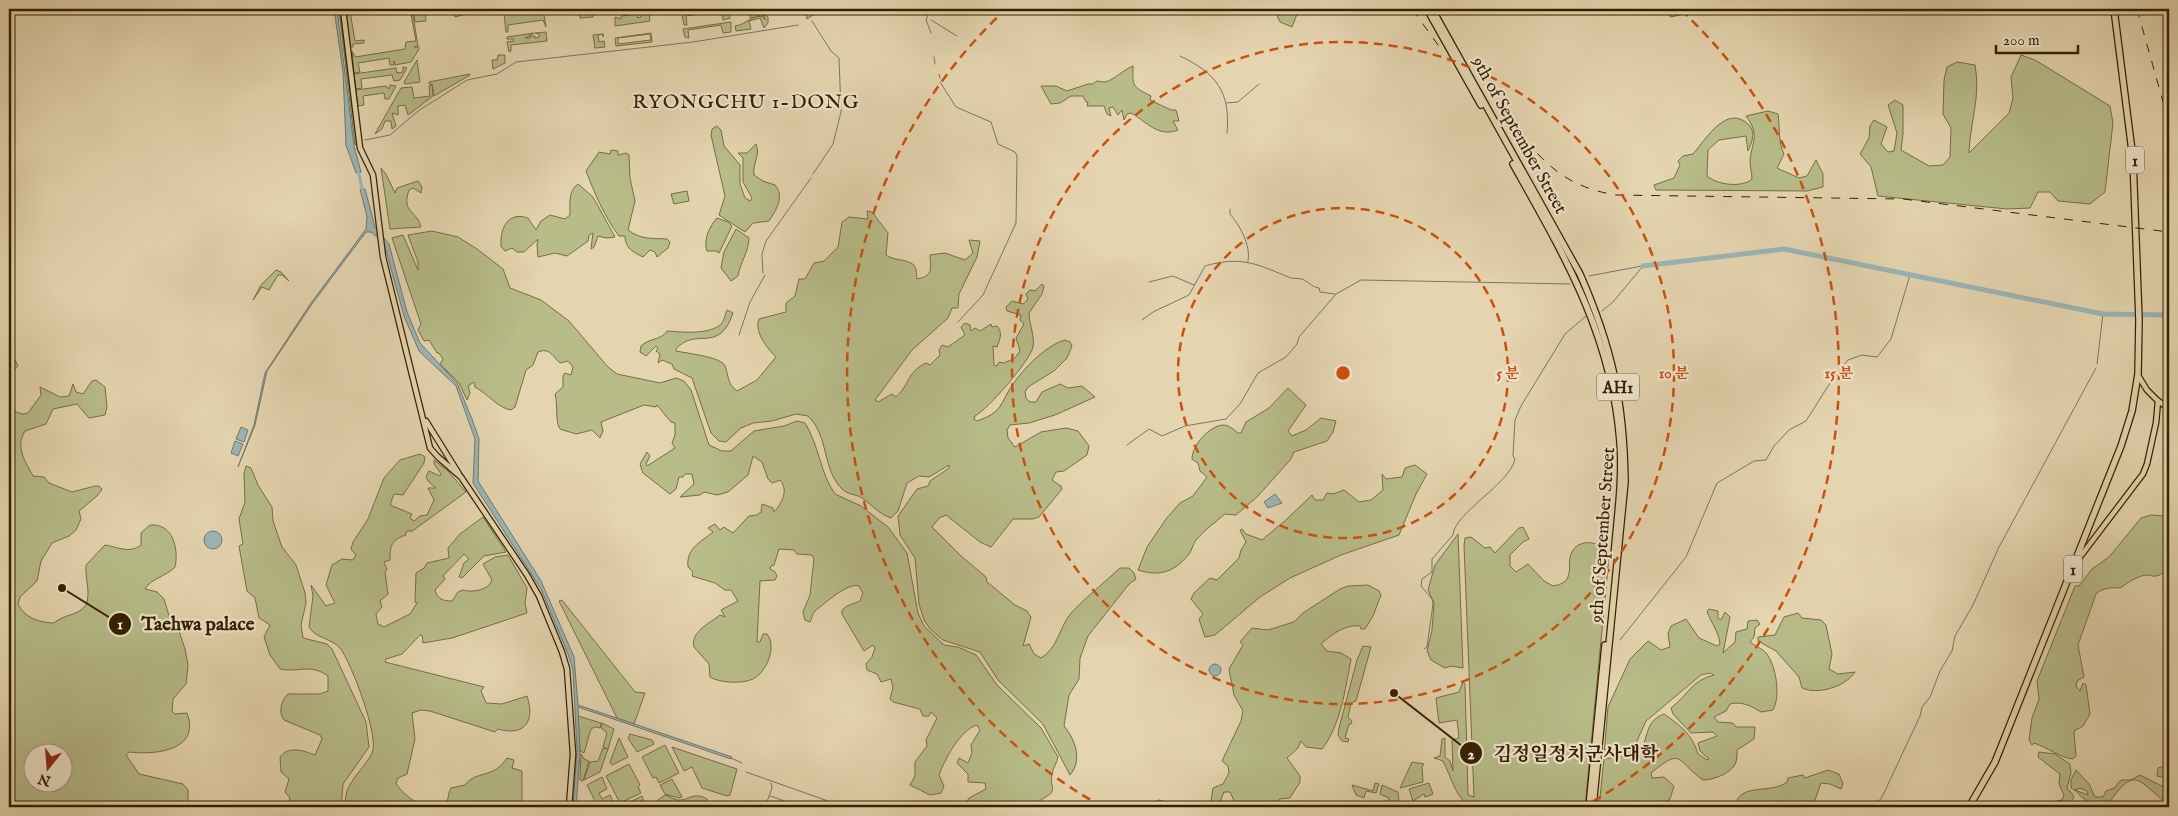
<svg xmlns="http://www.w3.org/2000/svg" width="2178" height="816" font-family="'IM FELL English','Noto Serif KR',serif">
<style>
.green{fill:#b7bc89;stroke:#766e45;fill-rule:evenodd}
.water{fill:#9ab5b6;stroke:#71796e}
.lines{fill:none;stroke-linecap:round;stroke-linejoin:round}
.stream{stroke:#71796e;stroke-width:1}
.canal{stroke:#9ab5b6;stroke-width:3}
.river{stroke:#9ab5b6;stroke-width:5}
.major-casing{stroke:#342001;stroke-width:7}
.highway-casing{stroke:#342001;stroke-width:8}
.major{stroke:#e4d4af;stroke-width:4.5}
.highway{stroke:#e4d4af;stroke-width:5.5}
.rail{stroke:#342001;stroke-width:1;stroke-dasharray:9 9;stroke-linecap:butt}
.ring{fill:none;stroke:#cd500a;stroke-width:2.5;stroke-dasharray:9 6}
.labels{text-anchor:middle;stroke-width:4.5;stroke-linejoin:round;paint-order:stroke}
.shield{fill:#ede3cb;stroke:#6c5a3e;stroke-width:1}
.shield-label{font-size:16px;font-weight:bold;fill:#342001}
.street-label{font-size:18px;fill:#342001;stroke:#ede3cb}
.quarter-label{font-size:20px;letter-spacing:1px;fill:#342001;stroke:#ede3cb}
.centre{fill:#cd500a;stroke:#ede3cb;stroke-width:2.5}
.ring-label{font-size:15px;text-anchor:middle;font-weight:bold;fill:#cd500a;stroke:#ede3cb;stroke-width:4.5;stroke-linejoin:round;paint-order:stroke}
.leader{fill:none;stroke:#342001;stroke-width:2}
.callout-dot{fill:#342001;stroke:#ede3cb;stroke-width:2}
.mark-label{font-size:15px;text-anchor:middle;font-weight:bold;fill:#fff}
.callout-label{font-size:19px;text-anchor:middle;font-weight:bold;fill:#342001;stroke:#ede3cb;stroke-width:4.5;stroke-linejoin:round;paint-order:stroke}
</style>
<rect width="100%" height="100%" fill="#e4d4af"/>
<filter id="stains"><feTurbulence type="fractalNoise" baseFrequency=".004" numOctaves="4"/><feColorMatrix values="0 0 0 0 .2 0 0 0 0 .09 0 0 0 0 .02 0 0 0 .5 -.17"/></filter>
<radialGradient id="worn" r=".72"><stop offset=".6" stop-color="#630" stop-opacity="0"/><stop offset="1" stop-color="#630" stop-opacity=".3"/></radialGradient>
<!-- green -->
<g class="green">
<polygon points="339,9 357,142 355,145"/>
<polygon points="346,9 357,9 350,11 355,41 364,40 364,43 353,44 353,47 350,46"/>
<polygon points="410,9 412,9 418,46 414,47 419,47 419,49 411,62 395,65 394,61 394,65 390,65 389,58 358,63 360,72 354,73 352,51 355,57 405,49 406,42 416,41"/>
<polygon points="413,9 425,9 426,21 415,22"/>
<polygon points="453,9 474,9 474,12 455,17"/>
<polygon points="533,9 543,9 546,27 543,20 508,25 508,32 506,32 504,14"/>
<polygon points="579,9 592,9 593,17 580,18"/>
<polygon points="681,9 702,9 702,11 729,9 730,18 723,20 722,11 686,16 687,25 684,25"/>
<polygon points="806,9 822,9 807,19"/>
<polygon points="1274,9 1299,9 1292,27 1280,22"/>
<polygon points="1660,9 1721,9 1711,14 1688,13 1671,17"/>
<path d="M763 11 764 16H756L763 17 765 20 764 14 768 17V23L764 28 760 18 749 21 751 29 736 31 735 26C744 25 748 19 756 17L750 18V14Z"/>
<polygon points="649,12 650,21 615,26 615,17 621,19 621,16 637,14 638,18 641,17 641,13"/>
<polygon points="731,22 731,32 723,33 721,25 688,30 689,38 685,37 683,29"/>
<polygon points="546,32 547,41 511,45 511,51 509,52 507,42 514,41 514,39 507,39 507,37 534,33 525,38 530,38 530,36 535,36 535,38 539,37 539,34 535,33"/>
<path d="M651 33 652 42 616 46 615 38ZM650 34 651 40 618 44V38Z"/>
<polygon points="603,34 603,37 603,34 598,35 599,42 604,41 605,47 595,48 593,35"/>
<polygon points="498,55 505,55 505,63 493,69 492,60 497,60"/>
<path d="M2021 55 2035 60 2110 106 2113 123 2105 192 2090 204 2058 201 2050 192H2038L2030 208 2007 209 1878 196 1871 167 1860 154 1869 138 1870 126 1874 120 1887 127 1881 144 1888 152 1894 151 1897 133 1888 105 1895 100 1903 105V134L1901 150 1929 166 1943 165 1950 157 1951 128 1943 114 1944 80 1947 67 1957 62 1975 65C1981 96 1970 123 1969 153L2009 113 2013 98 2011 77Z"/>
<polygon points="417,60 420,82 405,84 404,82"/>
<path d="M1133 66C1133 86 1131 86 1151 96L1150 100 1171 110H1176L1179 121H1173L1178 130C1158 138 1146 121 1131 113L1127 114 1124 120 1122 110 1118 115 1113 107 1109 108 1111 116 1107 114 1104 106H1087L1088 102H1086L1083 96H1071L1060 103 1051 104 1041 86H1056L1067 91 1088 84H1093L1097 81C1099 81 1102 82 1105 82 1114 80 1123 70 1133 66Z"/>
<polygon points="403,67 407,68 400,80 394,81 392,75 361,79 362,88 356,89 354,74 396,68 397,73 403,72"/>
<polygon points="470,74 470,75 434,96 432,84 429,84 429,82"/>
<polygon points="390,85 396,86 389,99 385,99 384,93 363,96 364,105 358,106 356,90 386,86 389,89"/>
<polygon points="432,85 433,96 408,115 405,105 398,106 398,115 392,113 396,126 392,129 391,121 385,121 382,129 375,134 401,88 412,87 414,98 430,96 429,86"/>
<path d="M1768 111 1778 114C1780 127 1778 142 1784 154L1777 168 1799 178 1807 176 1816 160 1823 174V187L1807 191 1656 190 1654 185 1674 178 1680 165 1678 161 1683 156 1693 154C1706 139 1727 103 1749 125 1756 133 1752 142 1748 151L1746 136 1719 140 1708 150 1707 176C1717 185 1742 188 1752 179 1752 173 1750 167 1750 162 1751 142 1761 136 1746 116Z"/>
<path d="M717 126 721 130 724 146 740 165V184L745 198 750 201 752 198 743 182V158L738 153H747L756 144C761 155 752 164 754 175L763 181 775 185C785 197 776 210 769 221L753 223 745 232 719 215 725 196 711 135 712 129Z"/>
<path d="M611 150 618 151V155L626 153 629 155 630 178 635 201 628 230C641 240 652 238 667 239L670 242 668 248 657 257 655 252 650 250 643 257C633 252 625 248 625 236H619C604 216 595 194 586 171L599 152 610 154Z"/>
<path d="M381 168 386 174 395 193 397 188 418 181 422 187 421 193 413 188 409 190C401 213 417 210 421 227L390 229Z"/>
<path d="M578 184 593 197 615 237 606 238 598 236 594 247 591 249 593 233 589 235 588 241 567 256 555 253 538 257 537 245 538 239 524 252H517L512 248 505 251 501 246C500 228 508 211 528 218L536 230 541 221 550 215 565 219 570 215C570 204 568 191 578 184Z"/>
<polygon points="687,191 689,201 674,204 671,194"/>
<path d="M867 211 872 212 888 233 886 255C893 261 912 259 915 267 917 270 916 275 917 279 935 276 930 266 930 255L945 253 965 260 973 253 969 240 980 241 977 257 959 294 958 308H952L948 318 912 350 875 400 878 402 892 394 896 397C911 383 906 373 926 363L930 365 940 355 939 350 942 345 948 347 965 335 961 327 965 323 970 325 971 331 975 328 980 331 991 324 992 327 997 326C1003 333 1000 339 997 347L993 346 994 365 997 366 999 362 1004 363 1015 358 1020 351 1016 338 1024 324 1020 320 1021 315 1007 311 1006 307 1012 301 1023 304 1028 299 1026 294 1030 290 1035 291 1042 284 1044 286 1042 294 1029 313C1029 324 1035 336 1033 347 1030 361 987 410 975 416L974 419 977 421C983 419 990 416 995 412 1001 407 1004 399 1008 392 1018 374 1045 345 1065 340L1070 342 1072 346 1067 358 1054 371 1028 387 1025 392 1026 398 1030 402H1036L1042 392 1060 384 1068 388 1082 386 1095 397 1055 415 1029 423 1010 425 1007 430 1008 438 1015 447 1041 432 1066 428 1078 431 1089 446 1087 455 1064 471 1056 472 1052 480 1061 486 1062 489 1039 517 1033 519H1013L991 547 980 542 946 515 939 518 932 527 961 556 986 577 987 582 1015 605 1027 611 1031 617 1023 646 1029 644 1034 654 1041 658C1058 648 1059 628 1071 613 1086 597 1104 583 1120 568H1129L1134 573 1136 579 1129 584 1088 636 1080 658 1079 679 1069 695 1064 726C1075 739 1083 760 1070 775L1043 724 998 680 980 652 943 640 930 629 924 620 919 604 915 558 900 535 898 516 917 489 928 486 930 481 949 468V465L929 477 919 476 907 483 898 511 891 518C879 514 872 505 862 498 856 494 848 495 842 489 822 469 829 436 808 416L796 414 772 421 753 423 741 428 726 442 719 441 711 433 692 378 674 369 672 364 662 360 658 363 660 354 656 351 658 348 656 346 646 356 640 352 641 346C649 338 662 340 667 331 682 332 707 335 720 325 724 322 725 315 727 310L733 313C719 355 696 326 676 349V351C685 353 722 357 725 366 729 376 727 384 737 391L757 380 776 357C767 348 754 332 759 319L786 312V303L795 296 799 279H805L814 263 824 261 838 247 842 222 849 217 868 219Z"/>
<path d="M717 218 728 222 732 226 719 253 716 251H707C703 239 710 226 717 218Z"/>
<path d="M736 229 749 238C749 251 740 263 738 276L731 281 721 268 724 252Z"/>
<path d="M432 231 458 237 477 249 503 269 510 288 541 300 569 321 608 367 617 374 660 383 676 378 684 381 691 390 709 445 722 451H731L754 431 784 426 797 421 805 423C819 445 820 473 835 494L861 506 888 527 907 553 918 613 924 626 944 645 958 647 976 655 997 685 1041 728 1058 757C1057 763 1053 768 1052 774 1049 791 1061 789 1039 801L1041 807H968L966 803 969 798 986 789 985 783 968 782V774L957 763 959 758 968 763 972 753 971 745 980 730 977 725C960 730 945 759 939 775L944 786 941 793 930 795 910 785 915 776V762L927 746 926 740 937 718 931 712 929 716H923L920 709 893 702 890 699 893 687 891 679 881 682 877 674 867 670 866 664 872 657 875 648 873 645 864 651 842 614V610L847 606 860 601 863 593 859 586C848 582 824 604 815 611 812 614 812 619 810 622L805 620 803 612 810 595 814 559 812 555 797 554 794 550 779 549 774 565 771 566 770 569 775 572 777 576 775 580 760 581 757 642H760L763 634H767C777 646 767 672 753 679 743 684 719 683 710 677L709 664 694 647C690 632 710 623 720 615L725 617 721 610 738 601 731 590H725L715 583 692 576 693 572 688 567C686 549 700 542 712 533L713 532 708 528 715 524 720 530 724 527 733 533 749 516 757 515 761 512 762 504 773 508 774 512C782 503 789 490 780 480L772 483 768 479 762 462 753 456 748 475 728 492 717 495 704 492 700 495 680 497 694 484 692 474H685L683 477H679L676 489 670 494 643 473 640 464 647 452 650 456 646 464 647 466 675 448 672 443 675 435V423L671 422 657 405 656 407 644 405 601 422 603 431 600 438 592 430 576 434 560 429C555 422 558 405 555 394L563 387V376L565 373 571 375 573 367 568 361 560 363C553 357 550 347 538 352L533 365 526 370 515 407 511 410C498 408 488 394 475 387L474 382 468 386 470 393 467 400 459 383 440 364 443 359 439 353H437L429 340 424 341 418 330 421 324 392 238 403 235 418 270V262L408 235Z"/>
<polygon points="276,270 281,272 289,281 282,275 278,275 269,290 262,287 253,300 261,285"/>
<polygon points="9,351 12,353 18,366 9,376"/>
<path d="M96 380 105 387 107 407 105 415 89 418 77 404 53 409 46 424 25 431C15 447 25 461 33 476L44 477 49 483 72 492 95 486H99L102 489 97 496 79 511 81 519 76 530 69 536 52 543 41 561 37 581 20 597 18 604C24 618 41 623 54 623 64 614 78 616 86 605 91 592 85 580 86 565L105 545C118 547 129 554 141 545V533L150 525C173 523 179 549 175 567 167 576 150 579 145 589L157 592 164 599 170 619 179 631 185 649 188 665 186 684 173 699 172 711 175 714 187 713C201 751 155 755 129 752L126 755 139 774 183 784 188 790V807H9V706L13 683 9 669V416L14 411 22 414 28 413 41 395 40 387 60 397 69 396 73 384 76 392 83 394 92 381ZM32 754H62V784H32Z"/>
<path d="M1288 388 1306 405 1288 431 1292 436 1306 430 1321 418 1336 421 1333 432 1327 441 1294 452 1291 459 1258 496 1236 515 1225 514C1216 522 1204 530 1196 540 1193 544 1192 550 1189 554 1175 572 1159 577 1138 570L1147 547 1166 519 1180 503 1193 496 1207 477 1200 471 1198 463 1192 459C1192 445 1210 425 1224 425 1229 425 1234 430 1238 433H1241L1246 422 1269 408Z"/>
<path d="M420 454 425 457 424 463 403 495 394 494 390 505 412 514 410 518 414 521 420 516 427 515 434 500 428 488H436L428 481 426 476 429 471 440 476 441 474 434 464V460L448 471 466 492 411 532 410 530 406 532V535C392 540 390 544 390 560L384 562 387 569 385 572 388 594 380 601 382 607 376 614 378 624 384 627 410 614 417 603 415 602 416 573 424 568 427 563 449 558 448 548 460 534 483 517 506 552 484 556 462 578 459 577 464 563 469 559 464 554 443 576 445 579 435 590C437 599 443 601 452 601L458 592 463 590C472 593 489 590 492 580L483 564 495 557 508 555 527 588 525 603 527 613 452 638 423 643 422 635H420L402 654 386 659 385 662 484 687 481 691 486 703 502 704 527 696C535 720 526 737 498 729L495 732 430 711 421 710 412 713 415 739 407 774 398 778 396 783C403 797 432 816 446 803 449 799 448 792 451 788L465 785C476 770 494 779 507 758L514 760 512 768 522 771V807H473L467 804 458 807H346C342 783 363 772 372 753 380 738 351 662 340 648 331 638 315 638 309 627L313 596 311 585 326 606 335 603 326 585 332 565 342 559 353 560 356 555 351 549 353 542 368 519 384 478 400 460Z"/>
<polygon points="1415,465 1427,474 1416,494 1399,535 1341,555 1290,578 1260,597 1215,635 1205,637 1199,619 1203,614 1191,599 1194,593 1210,578 1217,580 1239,558 1241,550 1246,542 1240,530 1242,529 1246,534 1262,540 1287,519 1312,495 1315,500 1323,500 1327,493 1333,494 1344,490 1359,502 1371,500 1383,490 1382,474 1386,479 1402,477 1405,468"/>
<path d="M246 466 251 468 258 485 272 507 273 521 282 547 296 565 305 593 306 603 301 625 303 638 327 644 332 649 366 722 369 747 343 784 341 807H287L290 798 285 792 289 779 281 772 280 757C289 745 304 751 315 755L322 739 320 735 284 720C278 713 281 700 288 694H320L328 691V676C310 663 299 673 280 669L270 655 264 637 270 625 259 618 255 598 247 591 239 546 243 544 239 519 245 502 244 474Z"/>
<path d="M2169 508V525H2165C2167 538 2178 572 2156 576 2153 577 2151 575 2148 575 2138 575 2128 583 2120 588 2112 587 2102 588 2096 594L2078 645 2084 677 2077 681 2076 686 2080 691 2083 683 2086 685 2090 714 2083 726 2074 731 2076 756 2073 759C2061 758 2046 747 2034 743L2032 745 2029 740 2032 718 2039 699 2037 681 2075 586H2079L2092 569 2109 557 2141 518 2151 515 2166 516Z"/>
<path d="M1523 527 1529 539 1523 542 1510 555V566L1516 572 1528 564 1544 581 1553 586C1558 585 1563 584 1567 579 1572 571 1567 560 1572 552 1579 537 1605 541 1609 557L1585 807H1470C1454 795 1452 778 1443 761L1434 758 1440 756 1442 739 1445 738V757L1450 761 1453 771 1452 740 1459 738 1457 720 1439 723 1436 698 1459 692 1463 682 1465 684 1468 795 1474 797 1464 545 1465 538 1471 537 1485 548 1490 547 1495 553 1519 528Z"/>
<polygon points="1458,534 1463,668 1451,666 1445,668 1431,660 1427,651 1432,630 1434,603 1428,590 1435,565"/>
<path d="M1368 585 1379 591 1381 595 1373 616 1365 629H1361L1360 626C1346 624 1332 634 1321 644L1327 651 1341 653 1351 659C1345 690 1341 724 1322 749L1306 747 1301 741 1298 748 1287 758 1300 776V782L1290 798 1280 799 1273 807H1237L1230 792H1224L1218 807H1210L1213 788 1223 784 1229 773 1228 766 1222 761 1241 721 1243 711 1234 695 1229 669 1243 645 1240 642 1252 628 1268 630 1294 622 1303 613 1340 589 1348 586Z"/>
<polygon points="562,600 635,692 645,693 634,724 617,718 559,601"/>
<path d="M1709 609 1718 611V618L1721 620 1725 612 1730 617 1723 653 1735 642 1736 632 1747 629 1748 621 1757 620 1760 624 1755 628 1754 637 1750 642C1755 646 1763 649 1766 653 1776 665 1781 696 1773 710L1761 712C1751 706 1742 701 1730 704L1726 711 1714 717 1718 722 1733 723 1736 727H1755L1754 739 1737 750C1737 754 1737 758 1736 762 1733 773 1713 780 1703 780 1675 760 1683 747 1651 773L1652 778 1664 777 1674 786 1670 799 1660 805 1639 807 1637 801 1623 803 1624 807H1599L1604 759 1638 754C1650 739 1643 722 1664 714 1681 726 1692 734 1698 754L1707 760 1709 759 1700 751 1698 743 1717 736 1713 732 1691 733 1673 714 1671 708C1688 695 1692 680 1714 675L1710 673 1701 675 1646 721 1632 752 1604 755 1608 707 1630 659 1648 641 1661 650 1670 647 1668 634 1671 626 1686 619 1699 638 1717 646 1720 644C1719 632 1711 623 1707 611Z"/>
<path d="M1798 613 1802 618 1821 620 1826 625 1832 654 1829 669 1838 674 1855 672C1845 687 1818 695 1802 688L1799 677 1776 651 1758 641V637L1775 635 1784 617Z"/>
<polygon points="1363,646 1371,647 1356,701 1351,703 1348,717 1352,721 1351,724 1349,724 1345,738 1349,739 1348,742 1342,741 1338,735 1339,728 1357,660"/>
<polygon points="578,716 601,723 600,728 595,727 591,729 584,753 580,751"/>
<polygon points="602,723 614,729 608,749 603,747 607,733 601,728"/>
<polygon points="630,734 652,740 654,744 637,752 628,738"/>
<polygon points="619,738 628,757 612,765 610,762"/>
<polygon points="665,745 679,773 659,783 656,777 653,778 642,757"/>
<polygon points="672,747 737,769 730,795 727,796 702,788 692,767 684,771"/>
<polygon points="603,748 608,749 600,772 584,780 590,762 598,761"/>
<polygon points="2039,752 2055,754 2070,764 2071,773 2067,788 2074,796 2070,805 2059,807 2051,805 2052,802 2062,800 2064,795 2059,784 2060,774 2038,757"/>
<polygon points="581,754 584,759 589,761 583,781 580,780"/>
<polygon points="1412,762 1424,764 1422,767 1423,782 1400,788"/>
<polygon points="629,764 640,785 638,787 641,793 620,803 606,776"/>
<polygon points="2169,764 2169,779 2157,776 2158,768"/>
<path d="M1828 770 1839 774 1843 784 1841 789 1830 784 1821 783 1815 800 1810 804H1806V807H1739L1736 802C1744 783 1772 794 1787 782L1788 778 1803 775 1805 778Z"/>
<path d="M2076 770 2089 784 2095 797H2103L2106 791 2114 788 2121 780H2131L2140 775 2166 788 2169 787V805C2135 779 2136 764 2106 807 2094 807 2082 799 2075 790L2088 795 2087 791 2080 788 2074 790 2071 788V780Z"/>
<polygon points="602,777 607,789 599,793 602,799 610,795 615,807 598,807 587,785"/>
<polygon points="672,779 682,797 679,798 665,794 660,785"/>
<polygon points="1375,783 1379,784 1376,793 1366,791 1364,798 1356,795 1352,785 1373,791"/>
<polygon points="1429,783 1433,794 1425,797 1424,794 1413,801 1409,789"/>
<polygon points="1382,785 1398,792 1399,802 1387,807 1389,798 1380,794"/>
<path d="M665 795C669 796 673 799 677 800 689 801 693 791 707 799L708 807H648Z"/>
<polygon points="642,796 646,807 633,807 630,802"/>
</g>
<!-- water -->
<g class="water">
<polygon points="334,9 337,9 354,146 361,172 356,173 346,145 343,72"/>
<polygon points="360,189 365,189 375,227 389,244 407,312 420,343 457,383 472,419 479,439 478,481 541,581 574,657 578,705 732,757 731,759 578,707 580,754 576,807 573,807 577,750 573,670 568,654 541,589 473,483 475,439 456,386 419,351 404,316 384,243 371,232 366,232 312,304 267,371 255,425 238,467 254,425 265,373 311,303 366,229 367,217"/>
<polygon points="241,427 248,430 244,442 236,439"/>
<polygon points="235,441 243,444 238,456 231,453"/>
<polygon points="1275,494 1282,503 1268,508 1264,502"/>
<circle cx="213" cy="540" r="9"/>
<circle cx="1215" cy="670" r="6"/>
<polygon points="1159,800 1170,803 1172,807 1148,807 1149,804"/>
</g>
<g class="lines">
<!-- stream -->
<g class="stream">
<polyline points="916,9 923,15"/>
<polyline points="930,9 926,20 931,33"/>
<polyline points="931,20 957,36"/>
<polyline points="812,21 831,51 839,58 841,112 833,144 813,174"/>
<path d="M1180 56C1216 73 1231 92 1227 133"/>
<polyline points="934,57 935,64"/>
<polyline points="939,74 940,78"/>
<polyline points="940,82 956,107 991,122 998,144 1015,152 1017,156 1016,223 983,295 958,322"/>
<polyline points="1227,103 1238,102 1259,84"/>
<polyline points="365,140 390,135 418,111 467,80 497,74 516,62 693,42 798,25"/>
<path d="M1230 209V214C1240 226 1251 245 1248 261"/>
<polyline points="763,273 762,254 766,241 811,178"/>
<polyline points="1589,276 1642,266"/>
<polyline points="1149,282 1173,276 1194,285"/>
<polyline points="1602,311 1613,302 1643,266"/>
<path d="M1142 320 1153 312 1189 295 1205 266C1243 255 1258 265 1291 278 1295 279 1299 278 1302 279 1309 282 1310 286 1319 288L1320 292 1335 294"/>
<polyline points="739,335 750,302 765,275"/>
<polyline points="2097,364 2103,314"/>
<polyline points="1127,445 1149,429 1162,436 1185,426 1226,419 1240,404 1258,373 1286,357 1297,344 1299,337 1336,294 1361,280 1570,284"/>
<polyline points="1620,640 1686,557 1717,483 1754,461 1766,460 1774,446 1789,430 1806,421 1830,383 1848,360 1862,355 1877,357 1891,339 1910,275"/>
<path d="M1424 649 1427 647 1433 604 1432 599 1421 586 1422 579 1432 572V559L1453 535C1454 513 1510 484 1515 459L1513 456 1515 420 1521 406 1565 334 1586 316"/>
<polyline points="731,758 742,763"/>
<polyline points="746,772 845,807"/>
<polyline points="770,796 802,807"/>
<polyline points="765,807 772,788 771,783"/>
<polyline points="1875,807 1883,795 1920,716 1922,707 1930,697 1940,671 1952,651 1955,636 1973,605 1999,547 2096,368"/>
</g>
<!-- canal -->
<polyline class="canal" points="358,170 363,193"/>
<!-- river -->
<polyline class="river" points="1643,266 1784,249 2103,314 2169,315"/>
<defs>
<g id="major">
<polyline points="343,9 360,148 373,175 383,257 430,448 438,457 461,477 527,575 539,596 562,652 567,669 573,754 569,807"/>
<polyline points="2158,401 2169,408"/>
<polyline points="426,421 459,474"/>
<polyline points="2080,557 2143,474 2147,464 2156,423 2158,401 2147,390 2139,377"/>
</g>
<g id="highway">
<polyline points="1427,9 1481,105"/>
<path d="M1432 9 1580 274C1612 347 1624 402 1625 482L1593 807"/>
<path d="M1513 164C1564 255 1612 335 1620 442 1623 480 1617 519 1614 556"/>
<polyline points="1589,807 1605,645"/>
<polyline points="1969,807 1995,762 2121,446 2132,411 2138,374 2139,320 2133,159 2114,9"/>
</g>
</defs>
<!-- major casing -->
<use href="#major" class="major-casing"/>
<!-- highway casing -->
<use href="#highway" class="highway-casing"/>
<!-- major -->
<use href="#major" class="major"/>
<!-- highway -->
<use href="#highway" class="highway"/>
<!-- rail -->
<g class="rail">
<polyline points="1412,9 1441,49"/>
<polyline points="2137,9 2169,123"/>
<path d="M1513 127C1548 165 1562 185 1615 195L1903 199 2169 232"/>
</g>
</g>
<!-- distance rings -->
<g class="ring">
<circle cx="1343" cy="373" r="165"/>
<circle cx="1343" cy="373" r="331"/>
<path d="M1103 807A496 496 0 0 1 1005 10M1681 10A496 496 0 0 1 1583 807"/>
</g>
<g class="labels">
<!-- shield labels -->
<g class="shield">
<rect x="2126" y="146.5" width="18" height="27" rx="4"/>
<rect x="1597" y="373.5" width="42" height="27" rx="4"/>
<rect x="2064" y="555.5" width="18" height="27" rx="4"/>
</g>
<g class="shield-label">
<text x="2135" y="166">1</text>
<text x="1618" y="393">AH1</text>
<text x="2073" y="575">1</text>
</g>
<!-- street labels -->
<g class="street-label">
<text transform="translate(1520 135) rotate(61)" y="6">9th of September Street</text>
<text transform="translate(1602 535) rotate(-86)" y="6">9th of September Street</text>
</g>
<!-- quarter labels -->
<g class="quarter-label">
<text x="746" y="108">RYONGCHU 1-DONG</text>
</g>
</g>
<circle cx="1343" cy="373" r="8" class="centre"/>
<g class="ring-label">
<text x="1508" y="378">5 분</text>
<text x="1674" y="378">10 분</text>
<text x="1839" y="378">15 분</text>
</g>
<!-- callouts -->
<path class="leader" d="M62 588L120 624M1394 693L1471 753"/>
<g class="callout-dot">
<circle cx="62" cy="588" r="5"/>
<circle cx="1394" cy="693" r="5"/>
<circle cx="120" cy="624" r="12"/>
<circle cx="1471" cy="753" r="12"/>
</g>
<g class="mark-label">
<text x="120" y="629">1</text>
<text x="1471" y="759">2</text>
</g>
<g class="callout-label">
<text x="198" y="630">Taehwa palace</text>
<text x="1576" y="760">김정일정치군사대학</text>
</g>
<!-- margin -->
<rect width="2178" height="816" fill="none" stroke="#e4d4af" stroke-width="30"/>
<rect x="10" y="10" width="2158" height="796" fill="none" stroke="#342001" stroke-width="2.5"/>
<rect x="15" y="15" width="2148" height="786" fill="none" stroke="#342001"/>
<!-- north arrow -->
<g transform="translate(48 768) rotate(197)"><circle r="24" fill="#ede3cb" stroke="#a3957a"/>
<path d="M0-4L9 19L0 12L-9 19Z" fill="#8f2418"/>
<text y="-8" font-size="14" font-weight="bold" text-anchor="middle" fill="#342001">N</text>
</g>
<!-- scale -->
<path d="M1996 45v8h82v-8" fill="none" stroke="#342001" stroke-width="2.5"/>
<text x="2003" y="45" font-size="15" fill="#342001" stroke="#ede3cb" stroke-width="4" paint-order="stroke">200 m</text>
<rect width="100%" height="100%" filter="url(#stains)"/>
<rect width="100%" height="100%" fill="url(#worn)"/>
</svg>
